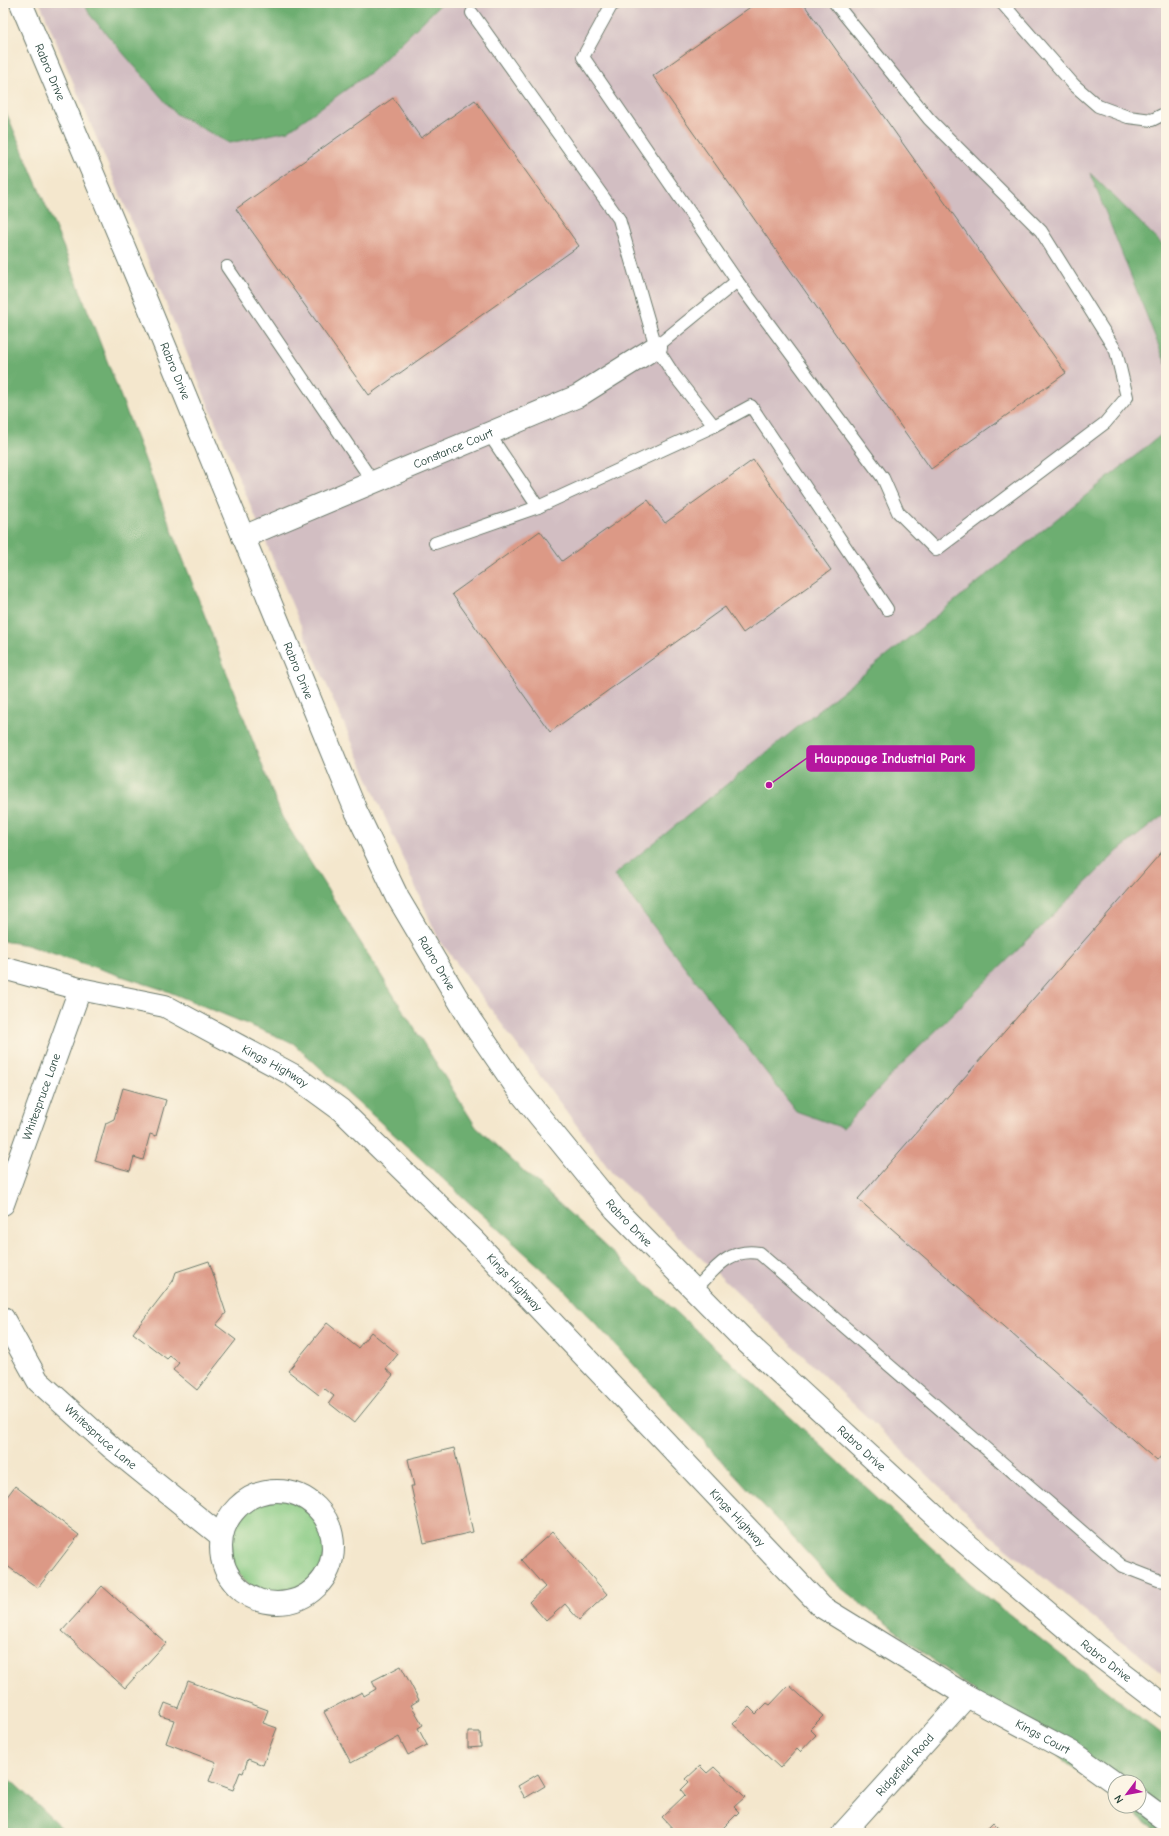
<svg xmlns="http://www.w3.org/2000/svg" width="1169" height="1836" font-family="'Comic Neue',sans-serif">
<style>
.industrial{fill:#d2bec2}
.green{fill:#87ca83;stroke:#53845c}
.forest{fill:#6dae71;stroke:#467652}
.building{fill:#dc9986}
.lines{fill:none;stroke-linecap:round;stroke-linejoin:round}
.service-casing{stroke:#6a786a;stroke-width:14}
.minor-casing{stroke:#6a786a;stroke-width:24}
.secondary-casing{stroke:#6a786a;stroke-width:24}
.service{stroke:#fff;stroke-width:12}
.minor{stroke:#fff;stroke-width:22}
.secondary{stroke:#fff;stroke-width:22}
.labels{text-anchor:middle;stroke-width:3;stroke-linejoin:round;paint-order:stroke}
.street-label{font-size:12px;fill:#1f3d34;stroke:#fcf5e5}
.leader{fill:none;stroke:#b5179e;stroke-width:1.5}
.callout-dot{fill:#b5179e;stroke:#fcf5e5;stroke-width:1.5}
.callout{fill:#b5179e;stroke:#b5179e;stroke-width:1.5}
.callout-label{font-size:13px;text-anchor:middle;font-weight:bold;fill:#fff}
</style>
<rect width="100%" height="100%" fill="#fcf5e5"/>
<filter id="ink" filterUnits="userSpaceOnUse"><feTurbulence type="fractalNoise" baseFrequency=".025" numOctaves="2"/><feDisplacementMap in="SourceGraphic" scale="8" xChannelSelector="R" yChannelSelector="G"/><feConvolveMatrix kernelMatrix="1 2 1 2 8 2 1 2 1" color-interpolation-filters="sRGB"/></filter>
<filter id="wash" filterUnits="userSpaceOnUse"><feTurbulence type="fractalNoise" baseFrequency=".012" numOctaves="4" result="noise"/><feDisplacementMap in="SourceGraphic" scale="16" xChannelSelector="R" yChannelSelector="G"/><feGaussianBlur stdDeviation="0.9" result="paint"/><feColorMatrix in="noise" values="0 0 0 0 0 0 0 0 0 0 0 0 0 0 0 0 0 1.4 0 .05"/><feComposite in="paint" operator="in"/></filter>
<g filter="url(#wash)">
<rect width="100%" height="100%" fill="#f4e7cd"/>
<!-- industrial -->
<polygon class="industrial" points="40,3 1166,3 1166,1676 988,1533 612,1173 438,938 304,633"/>
<!-- green -->
<circle class="green" cx="278" cy="1546" r="48"/>
<!-- forest -->
<g class="forest">
<polygon points="84,3 442,3 372,71 288,131 229,143 176,114 90,15"/>
<polygon points="3,105 63,246 282,817 476,1127 971,1584 1166,1738 1166,1833 1160,1833 1124,1806 1139,1806 1139,1782 1115,1782 1115,1799 1002,1714 836,1584 560,1285 293,1043 167,991 27,945 3,941"/>
<polygon points="1090,173 1166,248 1166,364"/>
<polygon points="1166,431 1166,813 1118,851 898,1068 843,1128 796,1111 614,875"/>
<polygon points="3,1773 67,1833 3,1833"/>
</g>
<g id="blocks">
<!-- building -->
<g class="building">
<polygon points="756,3 803,3 1066,373 931,469 653,76"/>
<polygon points="393,98 421,138 475,100 579,246 369,395 236,209"/>
<polygon points="753,460 831,570 743,633 725,607 550,732 452,594 540,531 562,561 648,500 665,523"/>
<polygon points="1166,847 1166,1450 1157,1461 858,1199"/>
<polygon points="123,1088 166,1100 156,1136 150,1134 143,1160 134,1157 130,1171 95,1161 106,1123 114,1119"/>
<polygon points="209,1261 226,1313 216,1325 236,1340 197,1390 173,1370 179,1363 170,1356 167,1359 133,1333 173,1281 176,1272"/>
<polygon points="327,1323 358,1348 371,1332 398,1354 386,1369 393,1375 354,1423 329,1403 334,1396 325,1389 319,1395 288,1371"/>
<polygon points="454,1448 473,1532 424,1543 411,1486 414,1486 408,1459"/>
<polygon points="15,1486 79,1535 38,1588 3,1563 3,1502"/>
<polygon points="552,1532 607,1594 579,1620 565,1604 546,1621 529,1602 545,1587 521,1560"/>
<polygon points="102,1586 166,1643 125,1688 62,1631"/>
<polygon points="401,1666 419,1700 411,1705 423,1725 418,1728 427,1745 408,1755 399,1737 351,1763 324,1712 362,1692 364,1696 376,1689 372,1681"/>
<polygon points="188,1681 268,1710 263,1723 277,1728 263,1765 248,1759 243,1773 240,1772 233,1790 209,1781 216,1762 166,1743 174,1720 160,1716 165,1703 178,1708"/>
<polygon points="789,1685 823,1716 810,1729 816,1735 800,1752 797,1749 780,1768 733,1724 749,1707 756,1714 767,1703 770,1705"/>
<polygon points="468,1732 480,1732 481,1747 468,1748"/>
<polygon points="700,1766 707,1773 714,1767 745,1797 734,1807 739,1812 718,1833 677,1833 662,1817 685,1795 681,1790 689,1782 686,1779"/>
<polygon points="538,1774 545,1786 525,1798 518,1786"/>
<polygon points="993,1823 1003,1833 983,1833"/>
</g>
</g>
</g>
<g filter="url(#ink)">
<use href="#blocks" fill-opacity="0" stroke="#6a786a" stroke-width="1"/>
<g class="lines">
<defs>
<g id="service">
<polyline points="616,3 611,6 583,57 737,281 883,478 898,512 936,550 1105,423 1127,397 1116,351 1041,231 929,119 835,3"/>
<polyline points="1002,3 1074,85 1098,106 1128,117 1152,120 1166,113"/>
<polyline points="472,13 619,219 656,347 674,375 714,426"/>
<polyline points="227,267 373,482"/>
<polyline points="656,347 737,281"/>
<polyline points="489,434 538,507 714,426 751,406 887,609"/>
<polyline points="435,543 538,507"/>
<path d="M694 1291C714 1270 728 1248 759 1253L1122 1566 1158 1580 1166 1581"/>
</g>
<g id="minor">
<path id="s1" d="M243 537 578 396 656 347"/>
<path id="s2" d="M3 968 80 989 165 1006 293 1075 341 1110 475 1241 822 1607 967 1696 1073 1753 1115 1783"/>
<path id="s3" d="M3 1204 80 989"/>
<path id="s4" d="M3 1318 38 1381 112 1448 221 1536"/>
<circle cx="277" cy="1547" r="56"/>
<polyline points="1139,1800 1166,1820"/>
<path id="s5" d="M843 1833 967 1696"/>
</g>
<g id="secondary">
<path id="s6" d="M21 3 137 278 356 811 398 898 471 1021 519 1091 615 1209 742 1338 948 1528 1093 1651 1166 1707"/>
</g>
</defs>
<!-- service casing -->
<use href="#service" class="service-casing"/>
<!-- minor casing -->
<use href="#minor" class="minor-casing"/>
<!-- secondary casing -->
<use href="#secondary" class="secondary-casing"/>
<!-- service -->
<use href="#service" class="service"/>
<!-- minor -->
<use href="#minor" class="minor"/>
<!-- secondary -->
<use href="#secondary" class="secondary"/>
</g>
</g>
<g class="labels">
<!-- street labels -->
<g class="street-label">
<text dy="4" stroke="none"><textPath href="#s6" startOffset="75">Rabro Drive</textPath></text>
<text dy="4" stroke="none"><textPath href="#s6" startOffset="399">Rabro Drive</textPath></text>
<text dy="4" stroke="none"><textPath href="#s1" startOffset="228">Constance Court</textPath></text>
<text dy="4" stroke="none"><textPath href="#s6" startOffset="723">Rabro Drive</textPath></text>
<text dy="4" stroke="none"><textPath href="#s6" startOffset="1047">Rabro Drive</textPath></text>
<text dy="4" stroke="none"><textPath href="#s2" startOffset="292">Kings Highway</textPath></text>
<text dy="4" stroke="none"><textPath href="#s3" startOffset="114">Whitespruce Lane</textPath></text>
<text dy="4" stroke="none"><textPath href="#s6" startOffset="1371">Rabro Drive</textPath></text>
<text dy="4" stroke="none"><textPath href="#s2" startOffset="616">Kings Highway</textPath></text>
<text dy="4" stroke="none"><textPath href="#s4" startOffset="156">Whitespruce Lane</textPath></text>
<text dy="4" stroke="none"><textPath href="#s6" startOffset="1695">Rabro Drive</textPath></text>
<text dy="4" stroke="none"><textPath href="#s2" startOffset="940">Kings Highway</textPath></text>
<text dy="4" stroke="none"><textPath href="#s6" startOffset="2019">Rabro Drive</textPath></text>
<text dy="4" stroke="none"><textPath href="#s2" startOffset="1319">Kings Court</textPath></text>
<text dy="4" stroke="none"><textPath href="#s5" startOffset="92">Ridgefield Road</textPath></text>
</g>
</g>
<!-- callouts -->
<path class="leader" d="M769 785L807 758"/>
<circle class="callout-dot" cx="769" cy="785" r="4"/>
<rect class="callout" x="807" y="746" width="167" height="25" rx="4"/>
<g class="callout-label">
<text x="890" y="763">Hauppauge Industrial Park</text>
</g>
<!-- margin -->
<rect width="1169" height="1836" fill="none" stroke="#fcf5e5" stroke-width="16"/>
<!-- north arrow -->
<g transform="translate(1127 1794) rotate(238)"><circle r="19" fill="#fcf5e5" stroke="#a4ab9e"/>
<path d="M0-3L7 15L0 10L-7 15Z" fill="#b5179e"/>
<text y="-6" font-size="11" font-weight="bold" text-anchor="middle" fill="#1f3d34">N</text>
</g>
</svg>
